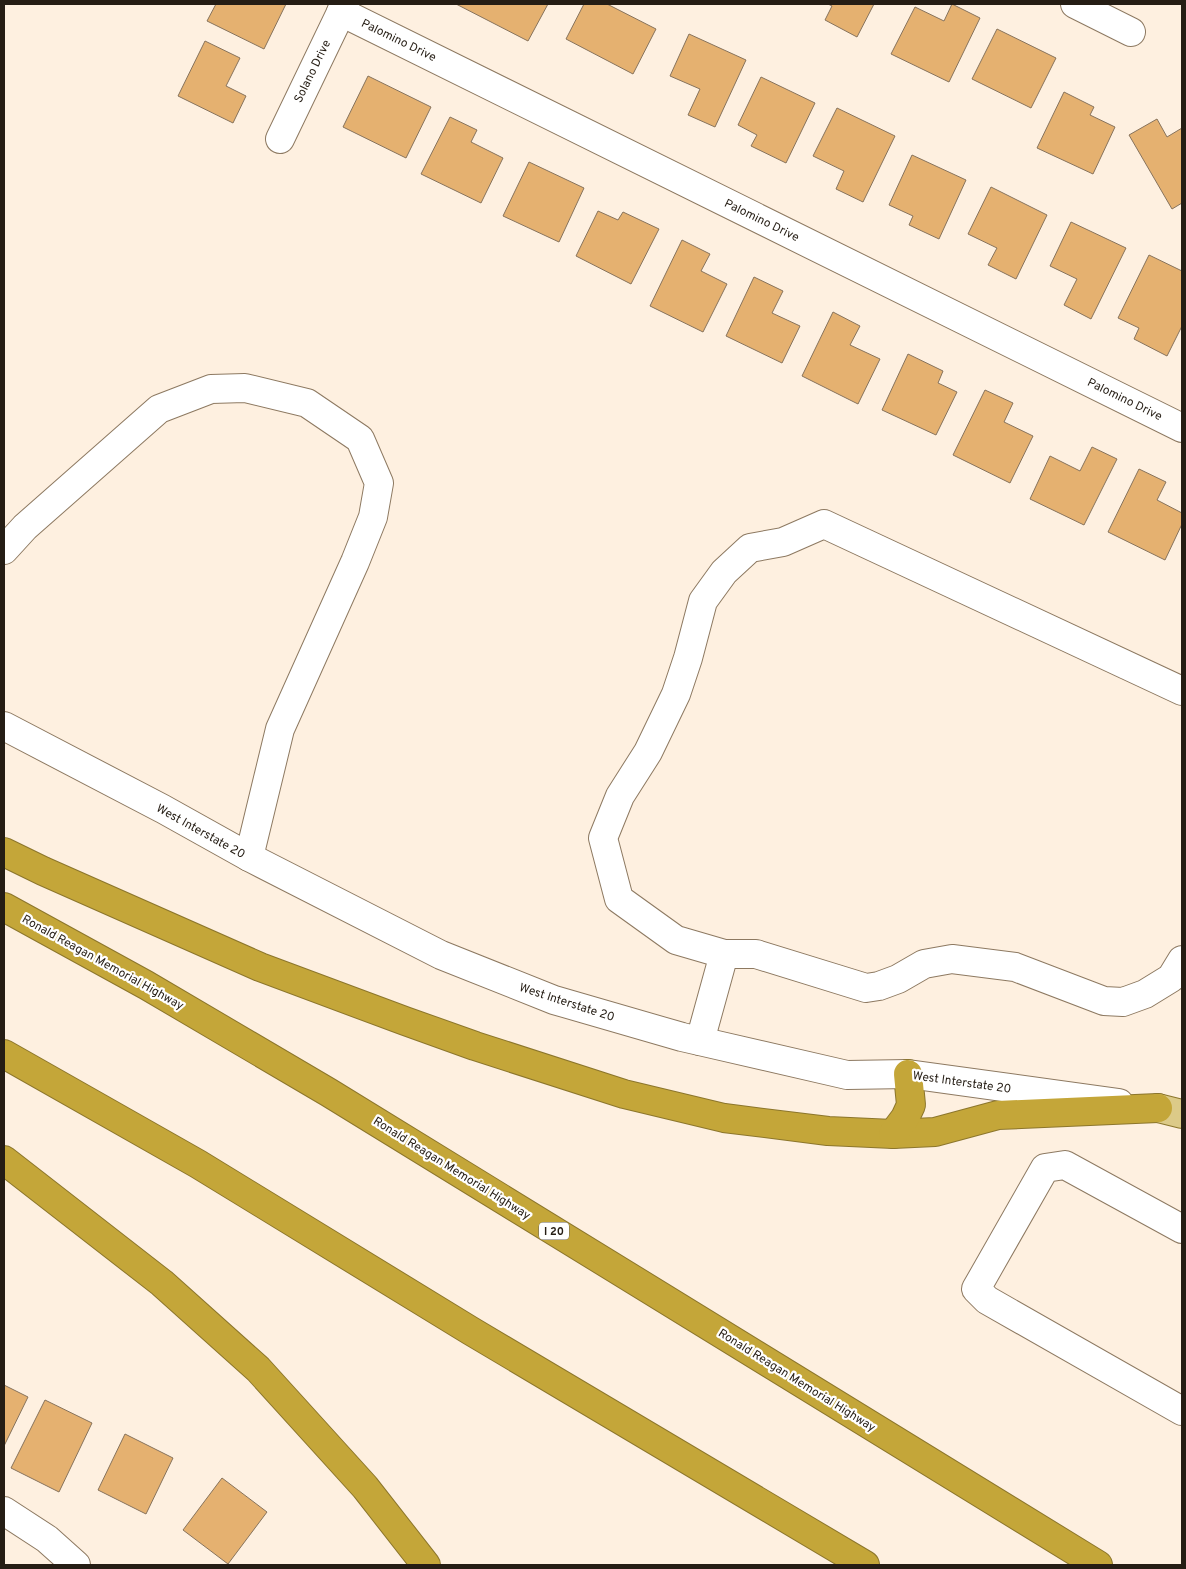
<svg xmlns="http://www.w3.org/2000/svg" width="1186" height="1569" font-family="Overpass,sans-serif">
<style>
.building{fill:#e5b170;stroke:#87735c}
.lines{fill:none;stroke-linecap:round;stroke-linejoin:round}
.minor-casing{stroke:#8d7961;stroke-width:30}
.major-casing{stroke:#8c762c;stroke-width:30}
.highway-casing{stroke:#8c762c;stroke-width:30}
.minor{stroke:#fff;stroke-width:28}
.major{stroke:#dcca88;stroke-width:28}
.highway{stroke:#c4a639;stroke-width:28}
.labels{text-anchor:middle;stroke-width:4.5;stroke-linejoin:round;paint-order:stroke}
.shield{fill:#fff;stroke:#66615a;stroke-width:1}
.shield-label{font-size:11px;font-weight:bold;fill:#251d14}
.street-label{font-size:12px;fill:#251d14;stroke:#fff}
</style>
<rect width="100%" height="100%" fill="#fef0e0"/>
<!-- building -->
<g class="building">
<polygon points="216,4 286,4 264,49 207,21"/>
<polygon points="456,4 548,4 528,41"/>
<polygon points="584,4 607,4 656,29 633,74 566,39"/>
<polygon points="828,4 874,4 857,37 825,20 832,6"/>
<polygon points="952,4 980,18 949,82 891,54 915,7 944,21"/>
<polygon points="997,29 1056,58 1031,108 972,79"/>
<polygon points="689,34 746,60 715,127 688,115 700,89 670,76"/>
<polygon points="205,41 240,58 226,86 246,96 233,123 178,96"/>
<polygon points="368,76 431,107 406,158 343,127"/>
<polygon points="761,77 815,103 786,163 751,146 757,135 738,125"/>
<polygon points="1064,92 1094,107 1090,115 1115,127 1093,174 1037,148"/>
<polygon points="837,108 895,136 863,202 836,189 844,171 813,156"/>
<polygon points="450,117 477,130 471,142 503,158 481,203 421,174"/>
<polygon points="1157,119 1167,137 1182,128 1182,203 1172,209 1129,135"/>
<polygon points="912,155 966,180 939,239 909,225 913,216 889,205"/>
<polygon points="529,162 584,188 559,242 503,216"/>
<polygon points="991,187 1047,215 1016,279 988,265 997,248 968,234"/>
<polygon points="598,211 618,220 623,212 659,229 631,284 576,256"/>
<polygon points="1071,222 1126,248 1091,319 1064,305 1077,279 1050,266"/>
<polygon points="682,240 710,254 701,271 727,284 703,332 650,306"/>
<polygon points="1149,255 1182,271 1182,326 1167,356 1134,339 1139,328 1118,318"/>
<polygon points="754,277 783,291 772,313 800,326 782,363 726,336"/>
<polygon points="833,312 860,326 850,345 880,359 858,404 802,376"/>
<polygon points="908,354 943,371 938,383 957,392 936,435 882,410"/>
<polygon points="985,390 1013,403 1004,422 1033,436 1010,483 953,455"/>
<polygon points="1092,447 1117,459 1084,525 1030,499 1050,456 1080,471"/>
<polygon points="1139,469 1166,482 1157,500 1182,513 1182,524 1165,560 1108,532"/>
<polygon points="4,1385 28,1397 4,1446"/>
<polygon points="45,1400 92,1423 59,1492 11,1468"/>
<polygon points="125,1434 173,1458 146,1514 98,1490"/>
<polygon points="222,1478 267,1512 228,1564 183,1530"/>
</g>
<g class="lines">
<defs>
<g id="minor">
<polyline points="1075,4 1131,32"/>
<polyline points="341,12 1182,428"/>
<polyline points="280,139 345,4"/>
<polyline points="4,550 25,527 159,409 211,389 245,388 307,403 360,439 379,483 373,517 355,562 280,729 249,857"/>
<polyline points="1182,691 824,524 783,542 750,548 724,572 703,601 688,658 676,694 648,752 620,796 603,838 619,899 676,940 724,954 756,954 866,988 879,986 898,979 924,964 952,959 1015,967 1104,1001 1123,1002 1145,994 1171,978 1182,960"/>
<polyline points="4,726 163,809 249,857 441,955 554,1000 682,1037 847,1075 908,1074 1119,1103"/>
<polyline points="700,1041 724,954"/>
<polyline points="1182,1229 1065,1165 1045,1168 976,1289 987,1300 1182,1411"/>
<polyline points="4,1511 47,1539 76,1565"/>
</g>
<polyline id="major" points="1158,1108 1182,1114"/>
<g id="highway">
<polyline points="4,852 43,871 260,967 405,1021 475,1046 624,1094 724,1118 828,1131 893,1134 935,1132 998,1115 1158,1108"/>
<polyline points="4,907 146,985 328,1092 1098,1565"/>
<polyline points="4,1054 198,1164 471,1331 865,1565"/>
<polyline points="893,1134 905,1118 911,1105 908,1074"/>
<polyline points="4,1160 162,1283 258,1369 365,1487 426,1565"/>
</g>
</defs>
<!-- minor casing -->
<use href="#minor" class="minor-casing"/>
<!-- major casing -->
<use href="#major" class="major-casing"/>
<!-- highway casing -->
<use href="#highway" class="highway-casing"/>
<!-- minor -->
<use href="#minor" class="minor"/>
<!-- major -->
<use href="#major" class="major"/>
<!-- highway -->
<use href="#highway" class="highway"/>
</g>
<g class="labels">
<!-- shield labels -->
<rect class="shield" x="539" y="1222.5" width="30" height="17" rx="4"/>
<g class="shield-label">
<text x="554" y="1235">I 20</text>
</g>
<!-- street labels -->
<g class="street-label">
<text transform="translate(399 40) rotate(26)" y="4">Palomino Drive</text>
<text transform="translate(312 71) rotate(-64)" y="4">Solano Drive</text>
<text transform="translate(762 220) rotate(26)" y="4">Palomino Drive</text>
<text transform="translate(1125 399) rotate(26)" y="4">Palomino Drive</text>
<text transform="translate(201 831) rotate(29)" y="4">West Interstate 20</text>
<text transform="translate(103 962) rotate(29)" y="4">Ronald Reagan Memorial Highway</text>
<text transform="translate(567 1002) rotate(18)" y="4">West Interstate 20</text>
<text transform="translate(962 1082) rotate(8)" y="4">West Interstate 20</text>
<text transform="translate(452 1168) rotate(32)" y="4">Ronald Reagan Memorial Highway</text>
<text transform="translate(797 1380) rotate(32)" y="4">Ronald Reagan Memorial Highway</text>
</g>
</g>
<!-- border -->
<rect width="1186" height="1569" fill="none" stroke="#251d14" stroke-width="10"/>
</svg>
